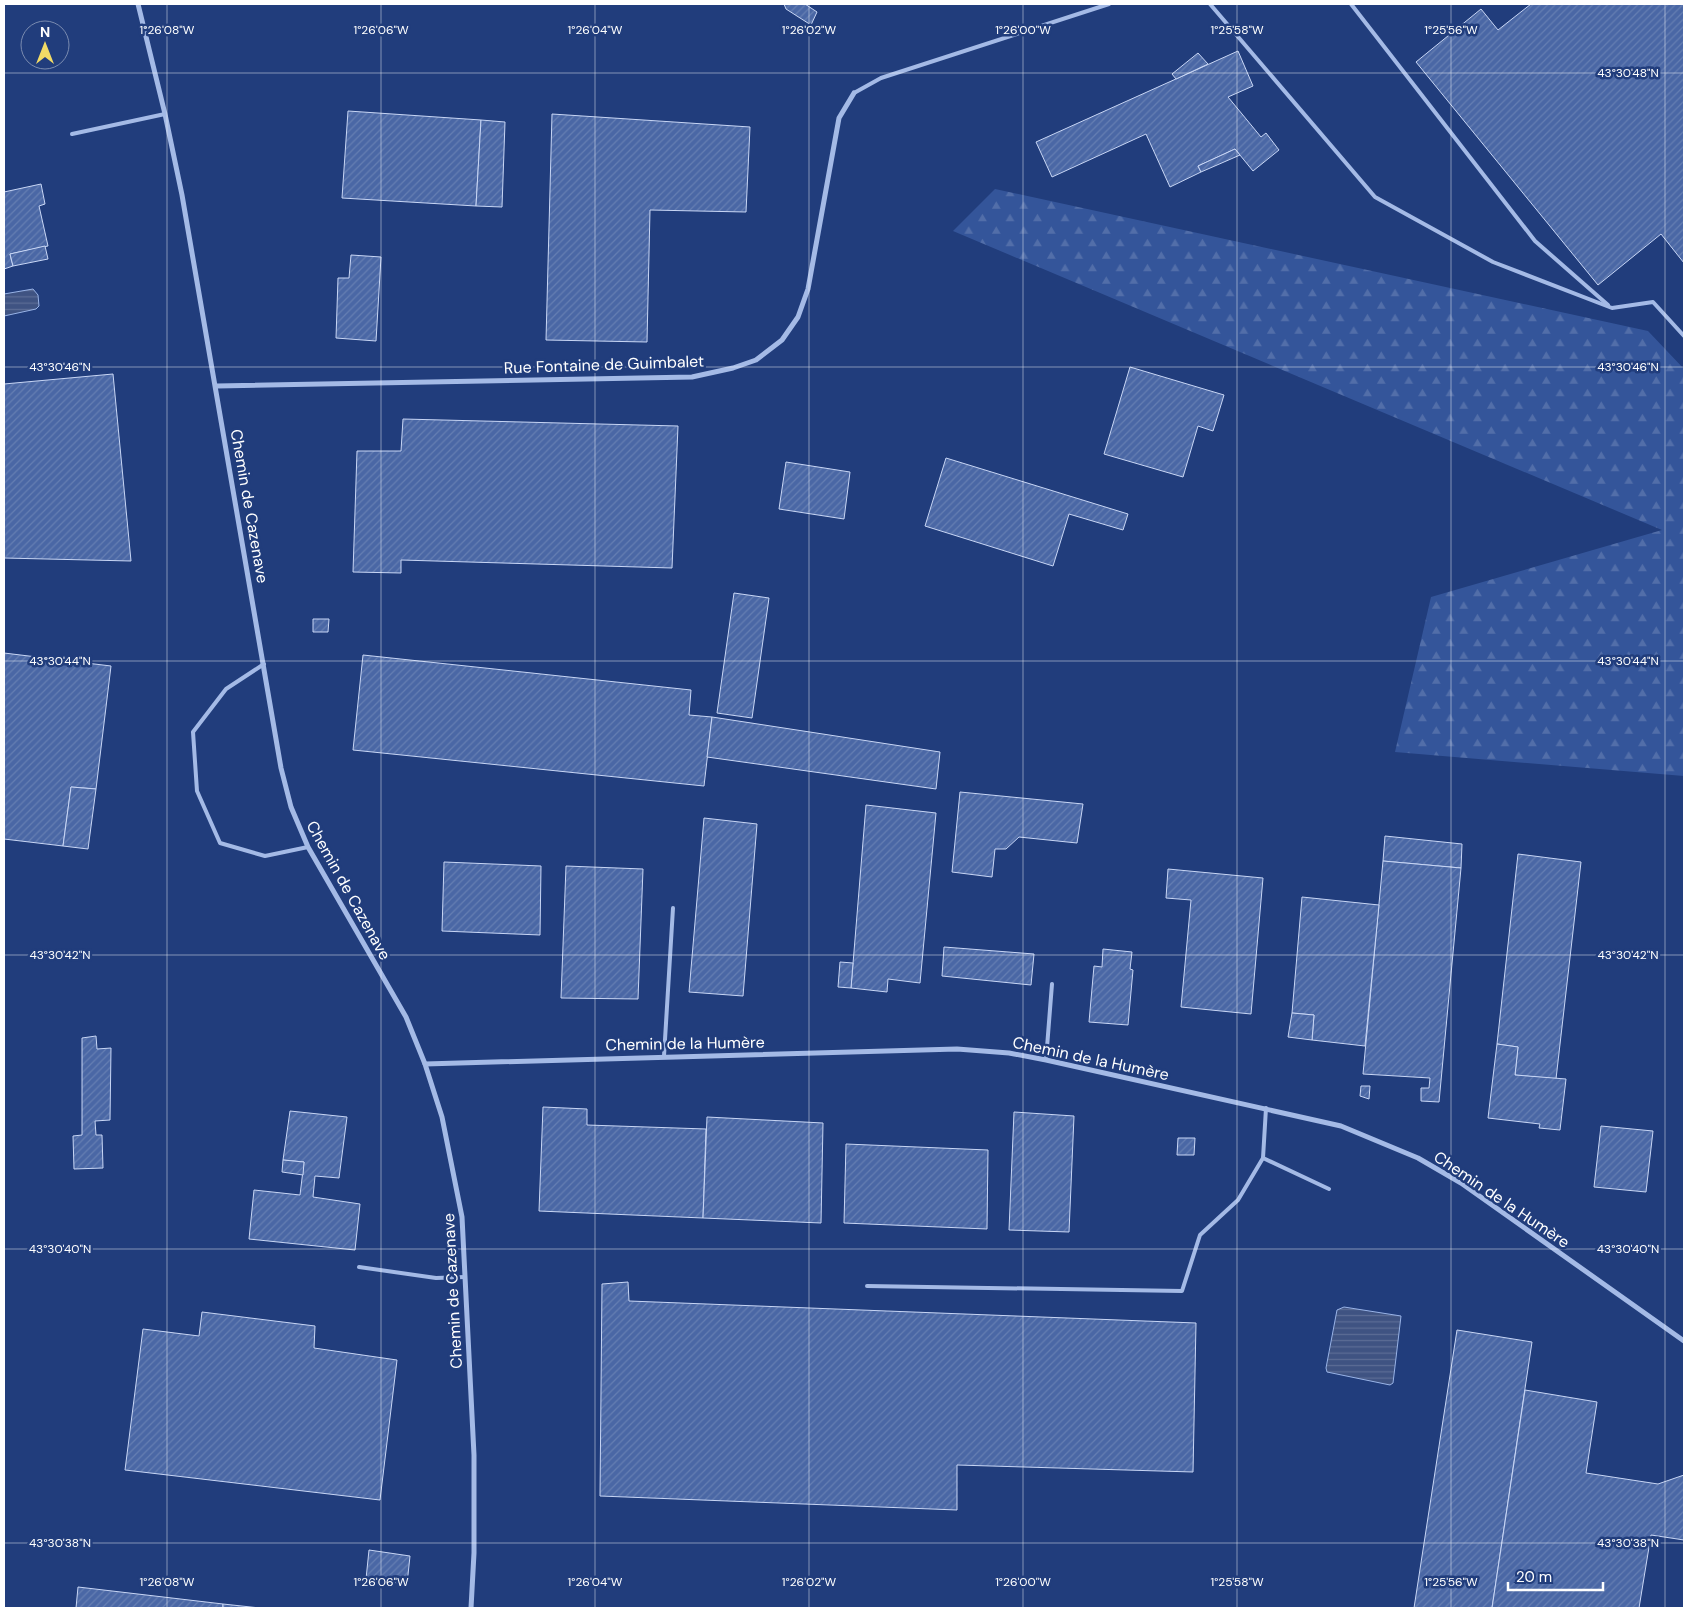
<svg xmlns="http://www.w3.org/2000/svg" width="1688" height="1612" font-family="'DM Sans',sans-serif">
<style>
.forest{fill:url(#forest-firs)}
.water{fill:url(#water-rules);stroke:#98b3e7}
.building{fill:url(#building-hatch);stroke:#c8d6f5}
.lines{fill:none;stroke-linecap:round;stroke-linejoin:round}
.lane{stroke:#a4bae6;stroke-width:4}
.street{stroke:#a4bae6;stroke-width:5}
.ticks{fill:none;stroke:#fff;stroke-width:1;stroke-opacity:0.45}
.labels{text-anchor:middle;stroke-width:5;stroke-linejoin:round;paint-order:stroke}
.street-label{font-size:16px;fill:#fff;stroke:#213d7c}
.ticks-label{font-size:12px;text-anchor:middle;fill:#fff;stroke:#213d7c;stroke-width:5;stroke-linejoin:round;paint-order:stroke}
</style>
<defs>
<pattern id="forest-firs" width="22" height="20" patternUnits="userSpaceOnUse" patternTransform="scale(1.25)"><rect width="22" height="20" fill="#34559a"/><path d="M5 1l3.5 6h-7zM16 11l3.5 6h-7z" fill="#526ea9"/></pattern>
<pattern id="water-rules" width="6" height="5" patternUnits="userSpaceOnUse" patternTransform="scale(1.25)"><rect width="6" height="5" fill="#3f5382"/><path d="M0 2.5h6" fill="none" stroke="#5c6d95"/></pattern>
<pattern id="building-hatch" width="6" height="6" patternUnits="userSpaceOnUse" patternTransform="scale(1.25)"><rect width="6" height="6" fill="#4a67a5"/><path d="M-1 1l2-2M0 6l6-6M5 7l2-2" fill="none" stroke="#657eb2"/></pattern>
</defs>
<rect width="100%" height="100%" fill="#213d7c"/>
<!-- forest -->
<polygon class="forest" points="995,189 1648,331 1684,369 1684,776 1395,752 1431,597 1662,530 953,231"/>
<!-- water -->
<g class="water">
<polygon points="33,289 38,295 39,306 36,309 4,316 4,294"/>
<polygon points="1344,1307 1401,1316 1393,1383 1390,1385 1327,1372 1326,1368 1337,1310"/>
</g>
<!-- building -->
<g class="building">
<polygon points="784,4 805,4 817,12 811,25 786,9"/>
<polygon points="1531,4 1684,4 1684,263 1661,234 1598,285 1416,62 1481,9 1498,30"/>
<polygon points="1238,51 1253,86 1228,97 1261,137 1266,133 1279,150 1253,171 1235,149 1198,166 1201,172 1170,187 1146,134 1052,177 1036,142"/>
<polygon points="1198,53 1208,64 1176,79 1172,74"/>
<polygon points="348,111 481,120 476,206 342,198"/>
<polygon points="552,114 750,127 746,212 650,210 647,342 546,340"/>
<polygon points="481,120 505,122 502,207 476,206"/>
<polygon points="1235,149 1240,155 1201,172 1198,166"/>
<polygon points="41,184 45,204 39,206 48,246 10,254 13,266 4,269 4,192"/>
<polygon points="45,246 48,259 13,266 10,254"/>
<polygon points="351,255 381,257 376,341 336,338 338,278 349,278"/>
<polygon points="1130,367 1224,395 1213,431 1198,426 1183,477 1104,454"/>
<polygon points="113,374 131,561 4,558 4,384"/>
<polygon points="403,419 678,426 672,568 401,560 401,573 353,572 357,451 401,451"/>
<polygon points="946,458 1128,514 1123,530 1069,514 1053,566 925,526"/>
<polygon points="786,462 850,472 844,519 779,509"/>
<polygon points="734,593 769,598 752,718 717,713"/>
<polygon points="313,619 329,619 328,632 313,632"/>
<polygon points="4,653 111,666 96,789 71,787 63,846 4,839"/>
<polygon points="363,655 691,690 689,715 712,717 704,786 353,750"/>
<polygon points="712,717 940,752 936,789 707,757"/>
<polygon points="71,787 96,789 88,849 63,846"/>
<polygon points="960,792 1083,804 1077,843 1019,837 1006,849 995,849 992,877 952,872"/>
<polygon points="866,805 936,813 920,983 888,979 887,992 851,988"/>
<polygon points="704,818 757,824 743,996 689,992"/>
<polygon points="1385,836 1462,844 1461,868 1383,861"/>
<polygon points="1518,854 1581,862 1556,1079 1515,1075 1518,1047 1497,1044"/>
<polygon points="1383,861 1461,868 1439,1102 1421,1101 1421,1088 1429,1088 1430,1078 1363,1074"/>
<polygon points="444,862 541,866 540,935 442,931"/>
<polygon points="566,866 643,869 638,999 561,998"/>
<polygon points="1168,869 1263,878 1251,1014 1181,1007 1191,900 1166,898"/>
<polygon points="1302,897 1379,905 1365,1046 1312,1040 1314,1015 1292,1013"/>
<polygon points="944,947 1034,954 1031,985 942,976"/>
<polygon points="1103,949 1132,952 1130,969 1133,970 1128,1025 1089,1022 1094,966 1102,967"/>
<polygon points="840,962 853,963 851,988 838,987"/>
<polygon points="1292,1013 1314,1015 1312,1040 1288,1037"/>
<polygon points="96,1036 97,1049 111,1048 110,1120 95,1121 96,1135 102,1135 103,1168 74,1169 73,1136 82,1135 82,1038"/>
<polygon points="1497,1044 1518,1047 1515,1075 1566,1079 1560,1130 1539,1128 1540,1124 1488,1118"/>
<polygon points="1361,1086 1370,1086 1369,1099 1360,1096"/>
<polygon points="543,1107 587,1109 587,1125 706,1129 703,1218 539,1211"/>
<polygon points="290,1111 347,1117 339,1178 315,1176 313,1197 360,1204 355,1250 249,1239 254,1190 300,1195 304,1162 283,1160"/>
<polygon points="1014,1112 1074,1116 1069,1232 1009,1230"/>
<polygon points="707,1117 823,1123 821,1223 703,1218"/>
<polygon points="1601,1126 1653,1131 1646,1192 1594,1187"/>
<polygon points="1178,1138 1195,1138 1194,1155 1177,1155"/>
<polygon points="846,1144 988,1150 987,1229 844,1223"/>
<polygon points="283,1160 304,1162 303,1175 282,1172"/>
<polygon points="628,1282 629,1301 1196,1323 1193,1472 957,1465 957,1510 600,1496 602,1284"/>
<polygon points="202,1312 315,1326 314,1348 397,1360 380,1500 125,1470 143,1329 199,1336"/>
<polygon points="1457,1330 1532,1342 1492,1608 1414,1608"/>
<polygon points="1525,1390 1597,1402 1586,1473 1658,1484 1684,1475 1684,1540 1651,1535 1639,1608 1492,1608"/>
<polygon points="369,1550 410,1556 407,1584 366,1579"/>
<polygon points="78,1587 223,1604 223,1608 76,1608"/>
<polygon points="223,1604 260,1608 223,1608"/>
</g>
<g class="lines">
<!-- lane -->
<g class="lane">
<polyline points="1210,4 1375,197 1493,262 1612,308 1653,302 1684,336"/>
<polyline points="1351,4 1535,241 1608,305"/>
<polyline points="854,93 881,78 1109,4"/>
<polyline points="72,134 165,114"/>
<polyline points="264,664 226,689 193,732 197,791 220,843 265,856 308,847"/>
<polyline points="664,1056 673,908"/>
<polyline points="1046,1060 1052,984"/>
<polyline points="1263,1158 1329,1189"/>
<polyline points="359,1267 436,1278 465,1277"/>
<polyline points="867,1286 1182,1291 1200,1235 1238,1200 1263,1158 1266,1108"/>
</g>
<!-- street -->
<g class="street">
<polyline points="138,4 165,114 182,195 281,768 291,807 308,847 406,1017 425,1064 442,1117 462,1217 474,1455 474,1553 471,1608"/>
<polyline points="217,386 692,377 733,368 756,360 782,340 798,317 808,289 839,118 854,93"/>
<polyline points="425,1064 957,1049 1009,1053 1046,1060 1341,1126 1418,1158 1461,1183 1684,1341"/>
</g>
</g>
<!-- ticks -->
<path class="ticks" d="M167 4V1608M381 4V1608M595 4V1608M809 4V1608M1023 4V1608M1237 4V1608M1451 4V1608M1665 4V1608M4 73H1684M4 367H1684M4 661H1684M4 955H1684M4 1249H1684M4 1543H1684"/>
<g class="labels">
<!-- street labels -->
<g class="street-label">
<text transform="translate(604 364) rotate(-2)" y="6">Rue Fontaine de Guimbalet</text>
<text transform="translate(250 506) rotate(80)" y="6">Chemin de Cazenave</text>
<text transform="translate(349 890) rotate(61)" y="6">Chemin de Cazenave</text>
<text transform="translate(685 1043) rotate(-1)" y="6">Chemin de la Humère</text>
<text transform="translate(1091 1058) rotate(12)" y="6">Chemin de la Humère</text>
<text transform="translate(1502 1199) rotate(34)" y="6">Chemin de la Humère</text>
<text transform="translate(452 1291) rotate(-93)" y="6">Chemin de Cazenave</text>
</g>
</g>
<g class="ticks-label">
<text x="167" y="34">1°26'08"W</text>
<text x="381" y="34">1°26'06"W</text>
<text x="595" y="34">1°26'04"W</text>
<text x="809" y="34">1°26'02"W</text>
<text x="1023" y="34">1°26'00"W</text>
<text x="1237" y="34">1°25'58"W</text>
<text x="1451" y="34">1°25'56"W</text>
<text x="1628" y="77">43°30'48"N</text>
<text x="60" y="371">43°30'46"N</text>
<text x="1628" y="371">43°30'46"N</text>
<text x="60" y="665">43°30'44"N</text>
<text x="1628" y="665">43°30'44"N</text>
<text x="60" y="959">43°30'42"N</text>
<text x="1628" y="959">43°30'42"N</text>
<text x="60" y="1253">43°30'40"N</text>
<text x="1628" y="1253">43°30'40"N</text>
<text x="60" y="1547">43°30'38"N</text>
<text x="1628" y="1547">43°30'38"N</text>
<text x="167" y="1586">1°26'08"W</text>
<text x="381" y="1586">1°26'06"W</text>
<text x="595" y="1586">1°26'04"W</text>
<text x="809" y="1586">1°26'02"W</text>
<text x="1023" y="1586">1°26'00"W</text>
<text x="1237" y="1586">1°25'58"W</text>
<text x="1451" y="1586">1°25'56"W</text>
</g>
<!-- border -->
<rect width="1688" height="1612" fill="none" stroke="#ffffff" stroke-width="10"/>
<!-- north arrow -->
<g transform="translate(45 45)"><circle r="24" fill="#213d7c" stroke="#7a8bb0"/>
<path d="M0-4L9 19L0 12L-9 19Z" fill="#f2db66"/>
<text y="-8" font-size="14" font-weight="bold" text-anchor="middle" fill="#ffffff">N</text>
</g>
<!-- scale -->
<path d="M1508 1582v8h95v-8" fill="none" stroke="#ffffff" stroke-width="2.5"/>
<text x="1516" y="1582" font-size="15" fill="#ffffff" stroke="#213d7c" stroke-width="4" paint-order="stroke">20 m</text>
</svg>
